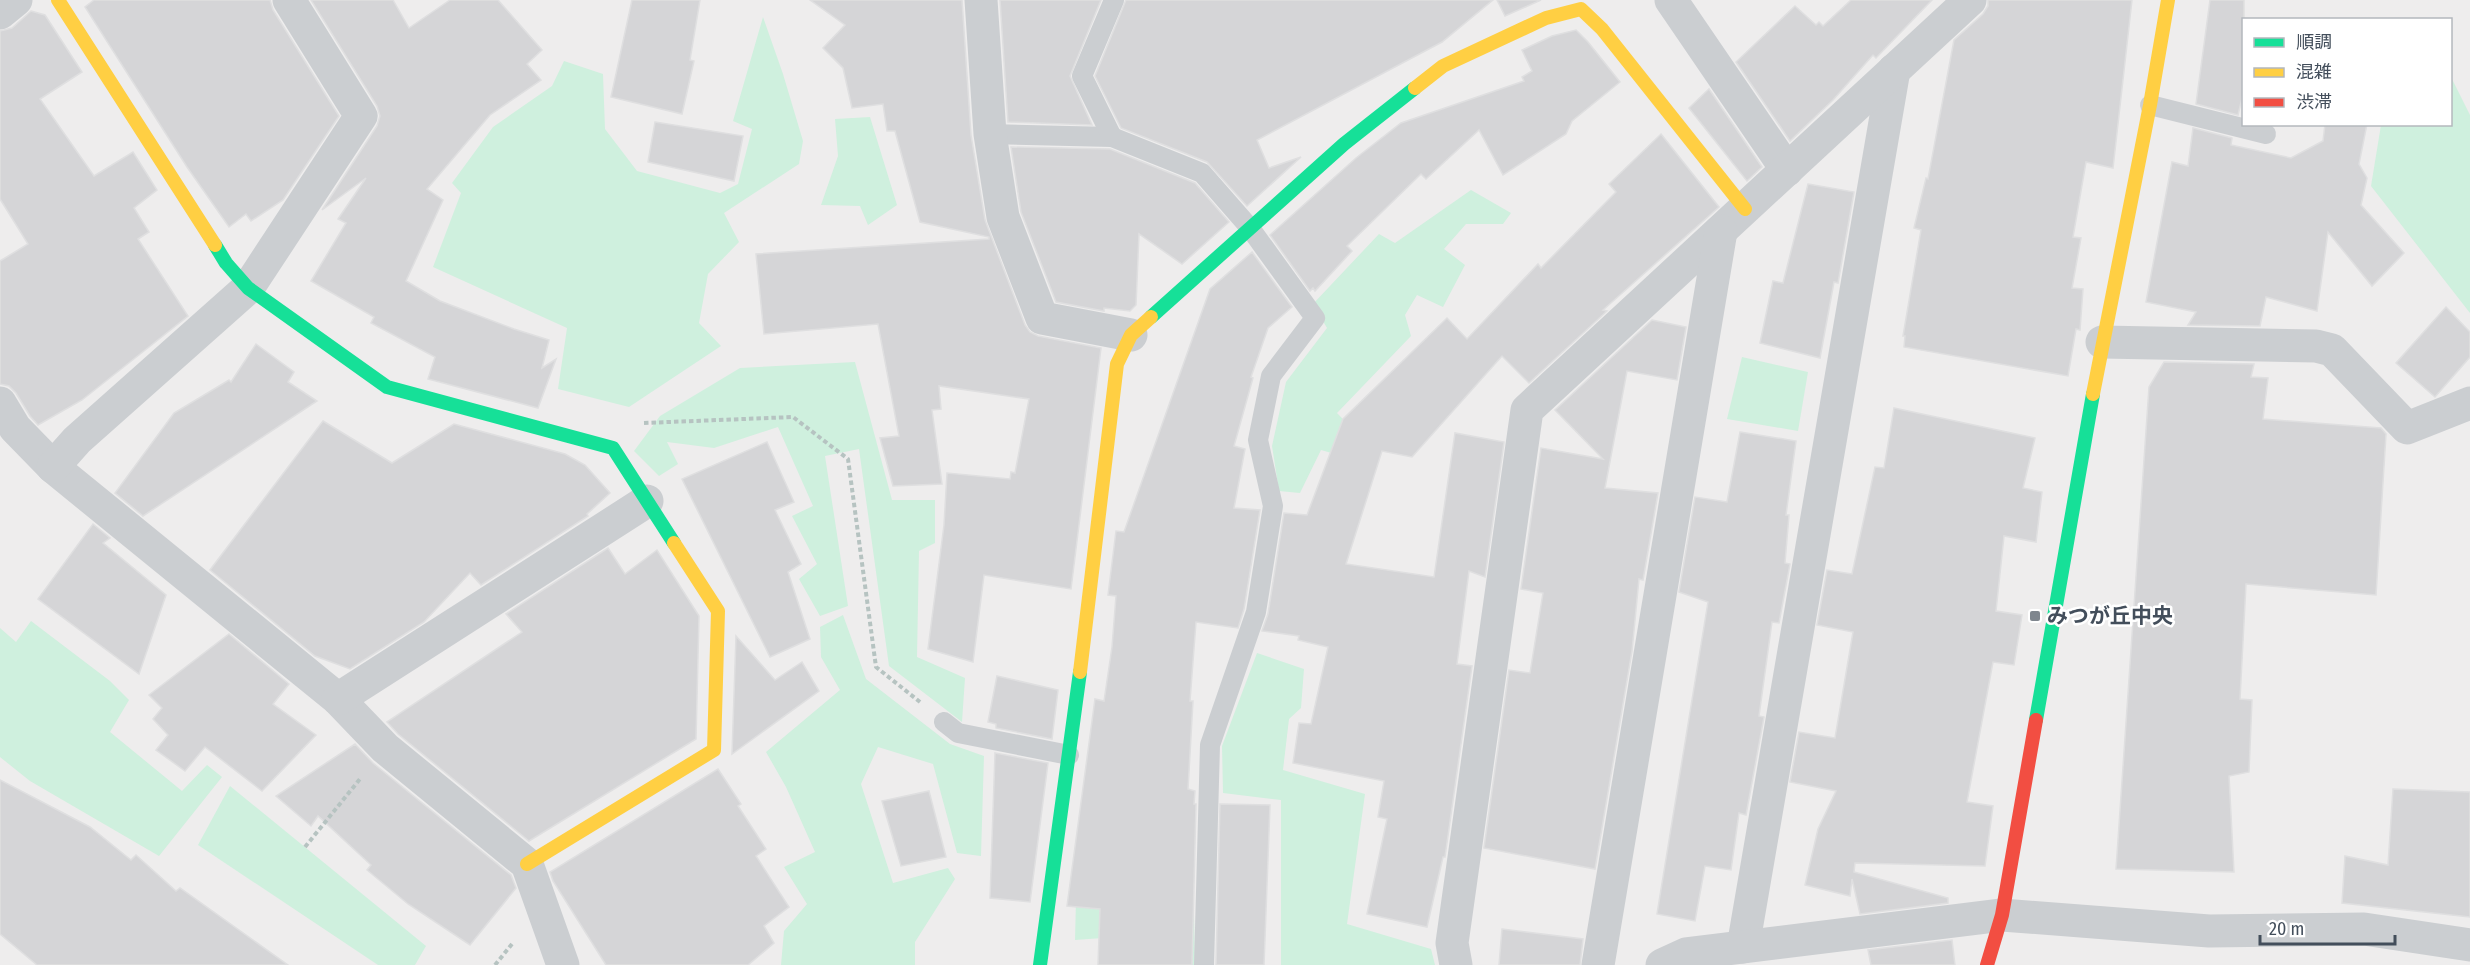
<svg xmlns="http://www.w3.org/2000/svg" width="2470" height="965" font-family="'Fira Sans Condensed','Noto Sans JP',sans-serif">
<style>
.green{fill:#cff0de}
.building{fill:#d5d5d7;stroke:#dfdfe0;stroke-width:1.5}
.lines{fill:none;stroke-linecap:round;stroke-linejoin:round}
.path{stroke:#b6c3c1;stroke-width:4;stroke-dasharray:4.5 3;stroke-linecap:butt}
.lane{stroke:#cbced1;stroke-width:20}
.street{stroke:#cbced1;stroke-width:33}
.fast{stroke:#16e098;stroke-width:14}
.slow{stroke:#ffcf43;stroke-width:14}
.jam{stroke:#f24e42;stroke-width:14}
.poi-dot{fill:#7f868e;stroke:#fff;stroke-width:2}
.labels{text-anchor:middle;stroke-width:5;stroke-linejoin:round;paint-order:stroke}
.poi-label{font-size:21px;font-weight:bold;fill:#434e5b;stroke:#fff;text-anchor:start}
</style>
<rect width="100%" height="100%" fill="#eeeded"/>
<!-- green -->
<g class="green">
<polygon points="763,17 783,74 803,141 799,164 724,213 739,242 708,274 699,323 721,346 629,407 558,389 567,328 433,267 461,193 452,183 493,127 552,86 564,61 603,74 605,129 637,171 720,193 738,184 752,129 733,121"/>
<polygon points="2451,77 2470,115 2470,313 2371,186 2381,125 2450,124"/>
<polygon points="870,117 897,205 868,225 860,206 821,205 838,156 835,119"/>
<polygon points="1471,190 1511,213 1503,224 1466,224 1444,249 1465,265 1443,307 1417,295 1405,315 1411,336 1337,413 1373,450 1363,462 1321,450 1300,493 1279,491 1272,446 1286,382 1327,328 1313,304 1379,234 1395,243"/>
<polygon points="1742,357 1808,372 1798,431 1727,419"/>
<polygon points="855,362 892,500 935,500 935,543 919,551 917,657 965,678 962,722 889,666 859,449 825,456 848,606 820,616 799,579 817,564 792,516 813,506 778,427 714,448 667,442 678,464 659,476 634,451 660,416 740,368"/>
<polygon points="843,615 866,679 950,744 984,756 981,856 957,853 933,764 878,747 861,784 893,883 948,868 955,879 915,942 915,965 781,965 784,931 807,904 784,867 815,852 786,787 766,752 840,690 821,657 820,627"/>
<polygon points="31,621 110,681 129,700 110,732 182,791 207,765 222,777 159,856 30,781 0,757 0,628 16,642"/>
<polygon points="1257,653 1304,669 1301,708 1289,719 1283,770 1365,794 1347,924 1431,949 1435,965 1281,965 1281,800 1223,793 1222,746"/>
<polygon points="230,786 426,946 415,965 378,965 198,845"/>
<polygon points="1076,900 1194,914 1195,965 1176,965 1144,935 1075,940"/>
</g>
<!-- building -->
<g class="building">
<polygon points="94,0 270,0 273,10 339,116 283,200 251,221 246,214 229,227 187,167 85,7"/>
<polygon points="311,0 393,0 409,28 450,0 498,0 542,50 527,64 541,80 490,115 427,189 443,200 406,281 440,301 514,329 549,340 542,368 556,359 538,408 428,379 435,357 371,323 374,317 311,281 346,223 338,219 366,178 322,210 377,126 380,116 377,106"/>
<polygon points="632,0 700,0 690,60 694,61 682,114 611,97"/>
<polygon points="810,0 962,0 971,135 985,220 1025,325 1030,332 1038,336 1101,348 1071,589 984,575 973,662 928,649 944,525 947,473 1010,479 1011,472 1015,473 1029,399 939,386 941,409 932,410 942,484 893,486 880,438 899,436 878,324 764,334 756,254 989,239 989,237 920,222 895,131 887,131 883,104 852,108 843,68 823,48 845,25"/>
<polygon points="1000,0 1101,0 1070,76 1092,125 1008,122"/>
<polygon points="1126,0 1493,0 1442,42 1257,140 1269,168 1301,157 1247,206 1207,162 1121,128 1095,76"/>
<polygon points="1497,0 1541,0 1505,16"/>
<polygon points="1851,0 1932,0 1876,58 1873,55 1833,100 1790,141 1736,62 1795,6 1816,25 1819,22 1823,26"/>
<polygon points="1988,0 2132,0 2113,168 2086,162 2073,237 2081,238 2072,288 2083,289 2080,330 2076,329 2068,376 1904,347 1905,336 1903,336 1921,230 1914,228 1926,178 1928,179 1954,40 1983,14 1988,6"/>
<polygon points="2210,0 2244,0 2244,90 2238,115 2196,104"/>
<polygon points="31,11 45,15 82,72 40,99 94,176 133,152 157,190 134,208 149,232 138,239 188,316 82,400 38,425 30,416 16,393 9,386 0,384 0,261 28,244 0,199 0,31 12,28"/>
<polygon points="1576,30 1588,42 1620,82 1572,121 1566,134 1503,175 1479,130 1426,179 1421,174 1347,246 1352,251 1315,291 1313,288 1310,291 1270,235 1356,158 1401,123 1524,81 1522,77 1532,71 1522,50 1552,36"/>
<polygon points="1709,89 1762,167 1747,181 1689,108"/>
<polygon points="655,122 743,136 734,181 648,162"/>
<polygon points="2325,124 2367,124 2359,164 2367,178 2361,205 2404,253 2372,286 2328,232 2317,311 2266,297 2260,326 2188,325 2196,312 2146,302 2172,162 2188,166 2193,128 2232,138 2231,145 2291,158 2323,141"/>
<polygon points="1661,134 1719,207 1603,310 1607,311 1529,383 1502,356 1412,457 1382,451 1346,564 1434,577 1455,433 1504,442 1485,577 1469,571 1457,664 1472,666 1445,857 1443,857 1427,927 1367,914 1387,819 1378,817 1384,781 1293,763 1299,723 1311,724 1328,647 1298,640 1299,636 1262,631 1268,614 1284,513 1307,515 1343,419 1447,318 1467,339 1538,264 1541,268 1616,192 1609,184"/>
<polygon points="1011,147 1110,149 1195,183 1229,222 1182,264 1139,234 1136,305 1130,311 1104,308 1104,311 1056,302 1021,212"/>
<polygon points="1808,184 1854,192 1838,283 1834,282 1820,358 1760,343 1773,281 1783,283"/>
<polygon points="1252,252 1292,307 1268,328 1251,377 1253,378 1234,446 1245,449 1234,508 1260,510 1244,609 1238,628 1196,622 1190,701 1193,701 1188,789 1195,791 1194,804 1196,804 1192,965 1098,965 1100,909 1067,906 1095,699 1104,701 1112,647 1116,596 1108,595 1116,531 1124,532 1210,289"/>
<polygon points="2446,307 2470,332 2470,357 2435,397 2396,363"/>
<polygon points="1652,320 1686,327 1677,380 1627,371 1605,488 1658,493 1643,580 1639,579 1632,651 1595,869 1484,848 1509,670 1530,673 1543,593 1521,589 1541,448 1603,459 1555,410"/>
<polygon points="256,344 294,372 288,382 317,401 143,516 115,493 174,413 229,380 231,382"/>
<polygon points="2164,362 2254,364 2251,377 2268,378 2263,419 2381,428 2386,434 2376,595 2246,584 2240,699 2252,700 2249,772 2229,776 2234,872 2116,869 2149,387"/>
<polygon points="1894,408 2035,438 2023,488 2042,492 2036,542 2004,536 1996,611 2022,615 2014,665 1993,662 1967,802 1993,806 1985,866 1855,863 1854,872 1948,898 1948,903 1860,914 1852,879 1850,896 1805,885 1818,829 1836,791 1790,782 1799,732 1835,738 1853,632 1817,625 1827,570 1852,574 1875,467 1884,468"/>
<polygon points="323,421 392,463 454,424 565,454 585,465 610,493 587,514 588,516 481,585 470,573 424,622 350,669 315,656 210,570"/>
<polygon points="1740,432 1796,441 1786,515 1789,515 1785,563 1790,564 1779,623 1772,622 1759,716 1764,717 1746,815 1739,813 1731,870 1705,866 1695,921 1657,914 1708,602 1679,592 1695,497 1727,502"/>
<polygon points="767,442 794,502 775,510 801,564 788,572 810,639 770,657 682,479"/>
<polygon points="93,524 110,538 103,543 166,595 139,674 38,599"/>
<polygon points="608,548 625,574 657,550 699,616 696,739 529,841 398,734 387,722 522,632 506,614"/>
<polygon points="229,634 289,684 273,704 316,735 262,791 205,747 185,771 156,750 168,735 153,719 162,708 149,695"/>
<polygon points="736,636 775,680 802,662 819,691 732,754"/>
<polygon points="997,676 1058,690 1052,739 996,728 996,724 988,722"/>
<polygon points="355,744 373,763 511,875 516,888 470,945 408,904 367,870 371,865 318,816 311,826 276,796"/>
<polygon points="995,753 1048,763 1030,902 990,898"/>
<polygon points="718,769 741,804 738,806 766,849 756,856 789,907 764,926 774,943 748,965 606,965 553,881 550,872"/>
<polygon points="0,780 90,827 131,860 136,855 176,891 180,888 288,965 37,965 0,934"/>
<polygon points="2393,789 2470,792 2470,917 2342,903 2345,856 2388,865"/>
<polygon points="929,791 946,857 901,866 882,801"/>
<polygon points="1220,804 1270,805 1264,965 1216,965"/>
<polygon points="1502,929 1583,939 1580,965 1499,965"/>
<polygon points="1952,940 1955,965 1871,965 1868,950"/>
</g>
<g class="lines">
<!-- path -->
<g class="path">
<polyline points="644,423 793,417 848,459 876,667 920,702"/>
<polyline points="305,847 360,779"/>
<polyline points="495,965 512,944"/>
</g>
<!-- lane -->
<g class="lane">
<polyline points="2150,105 2266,134"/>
<polyline points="990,134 1112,137 1202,173 1250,228 1315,318 1271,376 1258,440 1273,506 1256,612 1210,745 1204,965"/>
<polyline points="1112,137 1082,76 1114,0"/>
<polyline points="944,722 958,733 1069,755"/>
</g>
<!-- street -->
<g class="street">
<polyline points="981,0 990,134 1003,217 1042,318 1131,335"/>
<polyline points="1671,0 1787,170"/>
<polyline points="0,13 16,0"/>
<polyline points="2102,342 2316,346 2332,350 2407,428 2470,403"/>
<polyline points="0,403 15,428 53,467 338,699 385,748 527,864 563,965"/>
<polyline points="53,467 77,440 248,288 361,116 289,0"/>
<polyline points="338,699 647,501"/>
<polyline points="1743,947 1894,70"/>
<polyline points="1456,965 1452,943 1527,410 1970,0"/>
<polyline points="1598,965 1721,231"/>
<polyline points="1662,965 1686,954 2002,915 2209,931 2364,929 2470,945"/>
</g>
<!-- fast -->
<g class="fast">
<polyline points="215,245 226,263 248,288 387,387 613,448 674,543"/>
<polyline points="1151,317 1344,144 1415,88"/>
<polyline points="2036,720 2093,394"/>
<polyline points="1040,965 1080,672"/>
</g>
<!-- slow -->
<g class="slow">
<polyline points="58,0 215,245"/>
<polyline points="1415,88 1443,66 1546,18 1581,9 1602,29 1745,209"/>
<polyline points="2093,394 2150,105 2168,0"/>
<polyline points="1080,672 1117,364 1131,335 1151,317"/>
<polyline points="527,864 714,750 718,611 674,543"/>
</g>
<!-- jam -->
<polyline class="jam" points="1987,965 2002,915 2036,720"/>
</g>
<!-- markers -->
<rect class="poi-dot" x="2029" y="610" width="12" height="12" rx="3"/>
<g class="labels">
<!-- poi labels -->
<g class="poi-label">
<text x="2047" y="623">みつが丘中央</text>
</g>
</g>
<!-- legend -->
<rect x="2242" y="18" width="210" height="108" fill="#ffffff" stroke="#b4b8bd" stroke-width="1.5"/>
<rect x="2254" y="38" width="30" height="9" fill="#16e098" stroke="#b4b8bd" stroke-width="1.5"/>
<text x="2296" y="48" font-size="18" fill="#434e5b">順調</text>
<rect x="2254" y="68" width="30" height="9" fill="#ffcf43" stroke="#b4b8bd" stroke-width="1.5"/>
<text x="2296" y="78" font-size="18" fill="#434e5b">混雑</text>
<rect x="2254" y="98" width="30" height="9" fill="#f24e42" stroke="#b4b8bd" stroke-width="1.5"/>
<text x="2296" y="108" font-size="18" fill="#434e5b">渋滞</text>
<!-- scale -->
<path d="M2260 935v9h135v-9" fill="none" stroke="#434e5b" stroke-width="3"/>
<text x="2269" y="935" font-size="18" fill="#434e5b" stroke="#ffffff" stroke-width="4.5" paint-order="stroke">20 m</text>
</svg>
